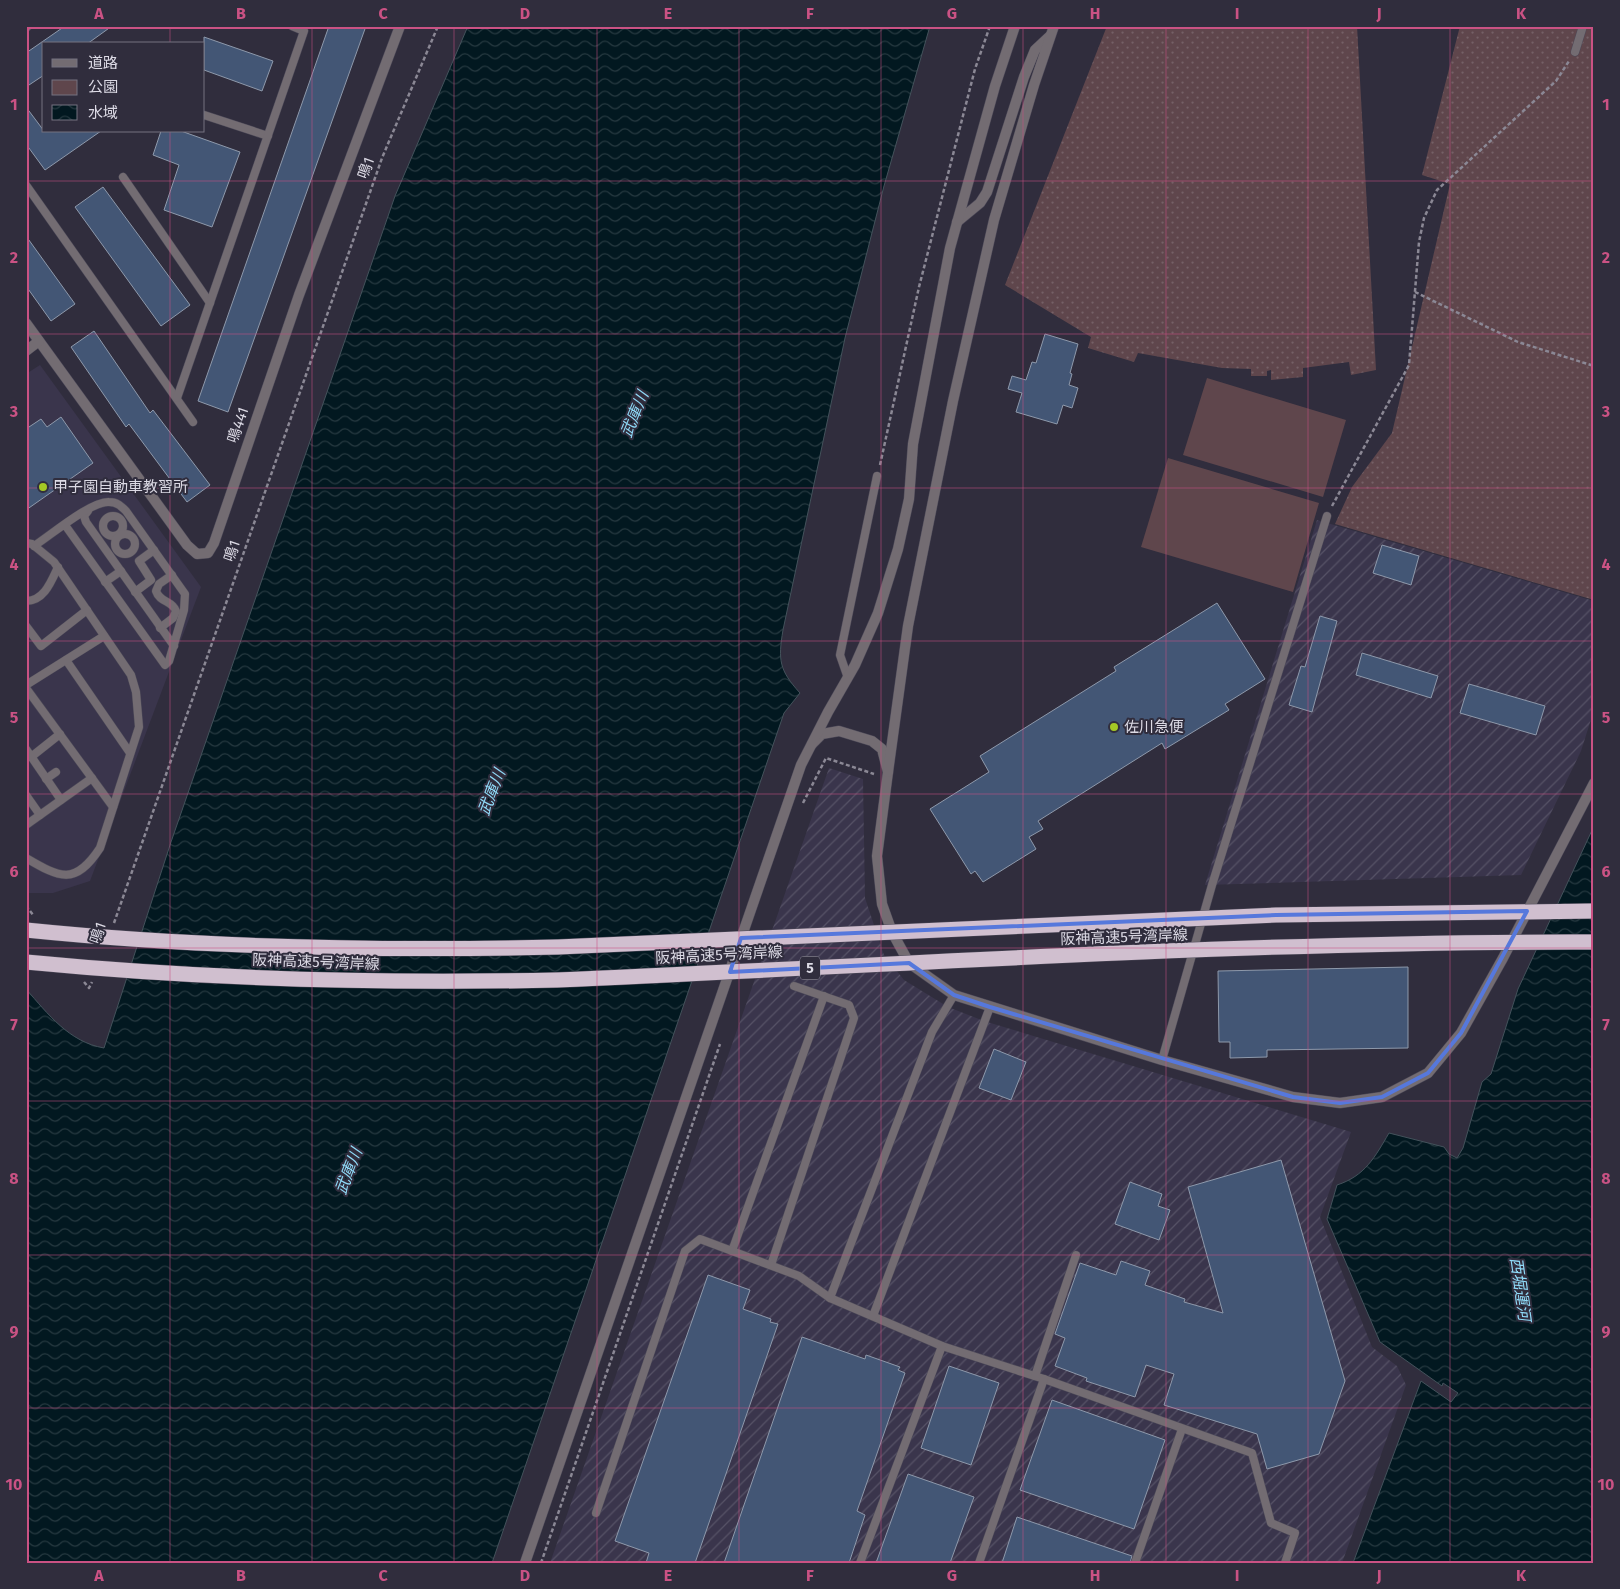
<svg xmlns="http://www.w3.org/2000/svg" width="1620" height="1589" font-family="'Fira Sans','Noto Sans JP',sans-serif">
<style>
.built{fill:#3a354c}
.industrial{fill:url(#industrial-furrows)}
.green{fill:url(#green-dots)}
.pitch{fill:#5f464c}
.water{fill:url(#water-waves);stroke:#43525b}
.building{fill:#435675;stroke:#8e99ab}
.lines{fill:none;stroke-linecap:round;stroke-linejoin:round}
.service-casing{stroke:#4c4958;stroke-width:9}
.minor-casing{stroke:#4c4958;stroke-width:11}
.tertiary-casing{stroke:#4c4958;stroke-width:11}
.path{stroke:#8b8895;stroke-width:2.5;stroke-dasharray:4 2.5;stroke-linecap:butt}
.service{stroke:#736c72;stroke-width:8}
.minor{stroke:#736c72;stroke-width:10}
.tertiary{stroke:#736c72;stroke-width:10}
.motorway-bridge-casing{stroke:#4c4958;stroke-width:16;stroke-linecap:butt}
.motorway-bridge{stroke:#d0bfcf;stroke-width:15}
.marked{fill:none;stroke:#5678dc;stroke-width:4;stroke-linejoin:round}
.grid{fill:none;stroke:#ca5284;stroke-width:1;stroke-opacity:0.55}
.poi-dot{fill:#a4c825;stroke:#302d3d;stroke-width:2}
.labels{text-anchor:middle;stroke-width:4;stroke-linejoin:round;paint-order:stroke}
.shield{fill:#302d3d;stroke:#a8a6b3;stroke-width:1}
.shield-label{font-size:14px;font-weight:bold;fill:#dcdae5}
.street-label{font-size:15px;fill:#dcdae5;stroke:#302d3d}
.poi-label{font-size:15px;fill:#dcdae5;stroke:#302d3d;text-anchor:start}
.water-label{font-size:16px;font-style:italic;fill:#8fdaf8;stroke:#302d3d}
.neatline{fill:none;stroke:#ca5284;stroke-width:2}
.grid-label{font-size:16px;text-anchor:middle;font-weight:bold;fill:#ca5284}
</style>
<defs>
<pattern id="industrial-furrows" width="10" height="10" patternUnits="userSpaceOnUse" patternTransform="scale(1.25)"><rect width="10" height="10" fill="#3a354c"/><path d="M-1 1l2-2M0 10L10 0M9 11l2-2" fill="none" stroke="#565266"/></pattern>
<pattern id="green-dots" width="8" height="8" patternUnits="userSpaceOnUse" patternTransform="scale(1.25)"><rect width="8" height="8" fill="#5f464c"/><path d="M2 2h.1M6 6h.1" fill="none" stroke="#756066" stroke-width="1.8" stroke-linecap="round"/></pattern>
<pattern id="water-waves" width="16" height="10" patternUnits="userSpaceOnUse" patternTransform="scale(1.25)"><rect width="16" height="10" fill="#021820"/><path d="M0 5q4-4 8 0t8 0" fill="none" stroke="#263940"/></pattern>
</defs>
<rect width="100%" height="100%" fill="#302d3d"/>
<!-- built -->
<polygon class="built" points="40,365 201,587 90,881 53,893 26,893 26,374"/>
<!-- industrial -->
<g class="industrial">
<polygon points="1317,520 1594,601 1594,710 1581,751 1521,875 1205,885"/>
<polygon points="829,768 863,779 865,898 884,955 904,980 948,1007 984,1021 1351,1132 1320,1217 1372,1347 1397,1366 1406,1385 1342,1563 550,1563"/>
</g>
<!-- green -->
<g class="green">
<polygon points="1107,26 1357,26 1376,370 1351,375 1349,362 1303,368 1303,377 1271,380 1271,370 1267,371 1267,376 1251,376 1251,369 1222,368 1138,353 1134,362 1088,348 1091,337 1005,285"/>
<polygon points="1460,26 1594,26 1594,600 1335,524 1352,487 1392,433 1450,184 1422,175"/>
</g>
<!-- pitch -->
<g class="pitch">
<polygon points="1207,378 1346,420 1323,497 1183,455"/>
<polygon points="1168,458 1319,503 1293,592 1141,547"/>
</g>
<!-- water -->
<g class="water">
<path d="M468 26H930L884 186 845 338 783 630C778 660 779 670 800 693L784 713 492 1563H26V989C48 1014 69 1042 104 1048L171 842 395 196Z"/>
<path d="M1594 826V1563H1353L1421 1381 1451 1402 1458 1393 1443 1383 1442 1386 1380 1342 1327 1219 1337 1185C1365 1176 1375 1157 1389 1133L1444 1147 1449 1154 1457 1158 1463 1148 1482 1082 1491 1074 1518 989Z"/>
</g>
<!-- building -->
<g class="building">
<polygon points="65,26 112,26 87,44 44,44 44,75 26,87 26,53"/>
<polygon points="329,26 366,26 228,412 198,401"/>
<polygon points="204,37 273,61 262,91 204,70"/>
<polygon points="26,107 44,131 101,131 45,170 26,144"/>
<polygon points="161,131 181,131 240,152 212,227 164,210 179,165 153,155"/>
<polygon points="103,187 190,305 161,326 75,207"/>
<polygon points="26,236 75,304 51,321 26,286"/>
<polygon points="94,331 150,413 153,410 210,485 187,502 129,424 126,427 71,347"/>
<polygon points="1045,334 1078,344 1070,373 1072,374 1069,385 1078,388 1072,408 1063,405 1057,424 1016,412 1022,393 1008,389 1012,376 1026,380 1032,362 1036,363"/>
<polygon points="61,417 93,463 26,510 26,429 41,419 47,427"/>
<polygon points="1382,545 1419,556 1411,585 1373,573"/>
<polygon points="1217,603 1265,679 1225,704 1229,710 1165,749 1162,743 1038,821 1043,829 1029,837 1036,849 983,882 975,871 971,874 930,809 989,772 980,756 1116,671 1114,667"/>
<polygon points="1320,616 1337,621 1312,712 1289,705 1301,666 1305,667"/>
<polygon points="1362,653 1438,676 1431,698 1356,675"/>
<polygon points="1469,684 1545,706 1536,735 1460,713"/>
<polygon points="1408,967 1408,1048 1267,1050 1267,1057 1230,1058 1230,1042 1219,1042 1218,971"/>
<polygon points="994,1049 1026,1062 1011,1100 979,1088"/>
<polygon points="1281,1160 1345,1381 1319,1454 1267,1469 1257,1434 1164,1405 1174,1374 1146,1365 1135,1397 1086,1381 1087,1378 1055,1366 1065,1338 1055,1334 1080,1263 1116,1275 1121,1261 1150,1271 1145,1285 1185,1299 1184,1302 1223,1313 1188,1187"/>
<polygon points="1130,1182 1162,1194 1158,1206 1170,1210 1159,1240 1115,1224"/>
<polygon points="708,1275 750,1290 743,1309 771,1319 770,1322 778,1324 695,1563 646,1563 649,1553 615,1541"/>
<polygon points="802,1337 865,1359 866,1355 900,1367 898,1370 905,1373 857,1511 865,1515 849,1563 724,1563"/>
<polygon points="949,1366 999,1383 971,1465 921,1448"/>
<polygon points="1052,1400 1165,1440 1134,1529 1020,1490"/>
<polygon points="908,1474 974,1497 950,1563 876,1563"/>
<polygon points="1017,1517 1132,1556 1130,1563 1002,1563"/>
</g>
<g class="lines">
<defs>
<g id="service">
<polyline points="26,28 28,26"/>
<polyline points="1575,52 1583,26"/>
<polyline points="204,115 268,136"/>
<polyline points="123,177 210,303"/>
<polyline points="26,185 193,422"/>
<polyline points="177,398 304,31 292,26"/>
<polyline points="88,511 84,516 86,522 174,646"/>
<circle cx="113" cy="526" r="10"/>
<circle cx="125" cy="544" r="10"/>
<path d="M26 543 32 544 54 562 131 675 136 692 139 727 100 848C75 886 60 878 26 858"/>
<path d="M34 546C51 535 91 501 109 502 117 502 121 506 126 511L185 594 184 610 169 661 165 665 65 525"/>
<polyline points="105,582 121,571"/>
<polyline points="135,592 151,580 139,561 154,550"/>
<path d="M26 601C44 601 51 582 58 567"/>
<polyline points="26,626 41,646 87,610"/>
<path d="M160 628 173 618 176 611C172 600 160 603 156 591L159 584 172 575"/>
<polyline points="66,660 130,753"/>
<polyline points="848,678 840,655 877,476"/>
<polyline points="26,685 104,636"/>
<polyline points="26,688 113,807"/>
<polyline points="26,749 61,800"/>
<polyline points="31,757 60,734"/>
<polyline points="46,779 56,772"/>
<polyline points="26,795 40,815"/>
<polyline points="26,825 92,778"/>
<polyline points="954,995 932,1032 830,1298 942,1346 1044,1379 1252,1453 1271,1523 1295,1533 1285,1563"/>
<polyline points="1162,1060 1212,885 1327,516"/>
<polyline points="732,1251 824,996"/>
<polyline points="771,1265 854,1018 849,1005 794,986"/>
<polyline points="873,1316 990,1007"/>
<polyline points="1035,1376 1076,1255"/>
<polyline points="596,1513 685,1251 700,1239 799,1276 830,1298"/>
<polyline points="860,1563 942,1346"/>
<polyline points="979,1563 1044,1379"/>
<polyline points="1135,1563 1182,1429"/>
</g>
<g id="minor">
<polyline points="26,323 187,545 197,554 208,553 214,543 299,295 400,26"/>
<polyline points="26,351 39,341"/>
<polyline points="812,744 822,734 839,731 872,741 882,749 888,772 877,856 882,904 892,932 909,963 954,995 1162,1060 1293,1097 1340,1103 1382,1097 1428,1073 1461,1033 1503,958 1594,783"/>
</g>
<g id="tertiary">
<polyline points="957,222 980,203 987,192 1024,77 1035,50 1050,36"/>
<polyline points="888,772 908,626 953,401 994,220 1034,85 1054,26"/>
<polyline points="525,1563 801,765 828,712 855,665 878,613 898,549 909,499 913,444 950,248 995,86 1015,26"/>
</g>
</defs>
<!-- service casing -->
<use href="#service" class="service-casing"/>
<!-- minor casing -->
<use href="#minor" class="minor-casing"/>
<!-- tertiary casing -->
<use href="#tertiary" class="tertiary-casing"/>
<!-- path -->
<g class="path">
<polyline points="1415,292 1518,342 1594,366"/>
<polyline points="880,465 919,287 975,69 990,26"/>
<polyline points="1332,506 1409,365 1419,242 1424,218 1437,190 1556,81 1569,61"/>
<polyline points="803,803 826,758 874,774"/>
<polyline points="26,906 34,916"/>
<polyline points="114,923 382,158 438,26"/>
<polyline points="84,982 89,988 92,982"/>
<polyline points="541,1563 720,1044"/>
</g>
<!-- service -->
<use href="#service" class="service"/>
<!-- minor -->
<use href="#minor" class="minor"/>
<!-- tertiary -->
<use href="#tertiary" class="tertiary"/>
<defs>
<g id="motorway-bridge">
<path d="M26 930C202 948 381 951 558 947L1276 915 1594 911"/>
<path d="M26 962C202 979 380 984 557 980 902 965 1248 941 1594 942"/>
</g>
</defs>
<!-- motorway-bridge casing -->
<use href="#motorway-bridge" class="motorway-bridge-casing"/>
<!-- motorway-bridge -->
<use href="#motorway-bridge" class="motorway-bridge"/>
</g>
<!-- marked area -->
<path class="marked" d="M1527 911 1461 1033 1428 1073 1382 1097 1340 1103 1293 1097 990 1007 954 995 909 963 730 972 741 938 1276 915Z"/>
<!-- grid -->
<path class="grid" d="M170 26V44M312 26V1563M454 26V1563M597 26V1563M739 26V1563M881 26V1563M1023 26V1563M1166 26V1563M1308 26V1563M1450 26V1563M170 131V1563M26 181H1594M26 334H1594M26 488H1594M26 641H1594M26 794H1594M26 948H1594M26 1101H1594M26 1255H1594M26 1408H1594"/>
<!-- markers -->
<g class="poi-dot">
<circle cx="43" cy="487" r="5"/>
<circle cx="1114" cy="727" r="5"/>
</g>
<g class="labels">
<!-- shield labels -->
<rect class="shield" x="800" y="956.5" width="20" height="23" rx="4"/>
<g class="shield-label">
<text x="810" y="973">5</text>
</g>
<!-- street labels -->
<g class="street-label">
<text transform="translate(366 168) rotate(-70)" y="5">鳴1</text>
<text transform="translate(238 425) rotate(-71)" y="5">鳴441</text>
<text transform="translate(232 551) rotate(-71)" y="5">鳴1</text>
<text transform="translate(98 933) rotate(-71)" y="5">鳴1</text>
<text transform="translate(1124 937) rotate(-2)" y="5">阪神高速5号湾岸線</text>
<text transform="translate(719 955) rotate(-3)" y="5">阪神高速5号湾岸線</text>
<text transform="translate(316 962) rotate(2)" y="5">阪神高速5号湾岸線</text>
</g>
<!-- poi labels -->
<g class="poi-label">
<text x="53" y="492">甲子園自動車教習所</text>
<text x="1124" y="732">佐川急便</text>
</g>
<!-- water labels -->
<g class="water-label">
<text transform="translate(634 414) rotate(-68)" y="6">武庫川</text>
<text transform="translate(491 792) rotate(-69)" y="6">武庫川</text>
<text transform="translate(348 1171) rotate(-69)" y="6">武庫川</text>
<text transform="translate(1521 1289) rotate(82)" y="6">西堀運河</text>
</g>
</g>
<!-- border -->
<rect width="1620" height="1589" fill="none" stroke="#302d3d" stroke-width="55"/>
<!-- legend -->
<rect x="42" y="42" width="162" height="90" fill="#302d3d" stroke="#757280"/>
<rect x="52" y="59" width="25" height="8" fill="#736c72" stroke="#757280"/>
<text x="88" y="68" font-size="15" fill="#dcdae5">道路</text>
<rect x="52" y="80" width="25" height="15" fill="#5f464c" stroke="#757280"/>
<text x="88" y="92" font-size="15" fill="#dcdae5">公園</text>
<rect x="52" y="105" width="25" height="15" fill="url(#water-waves)" stroke="#757280"/>
<text x="88" y="118" font-size="15" fill="#dcdae5">水域</text>
<rect x="28" y="28" width="1564" height="1534" class="neatline"/>
<g class="grid-label">
<text x="99" y="19">A</text>
<text x="241" y="19">B</text>
<text x="383" y="19">C</text>
<text x="525" y="19">D</text>
<text x="668" y="19">E</text>
<text x="810" y="19">F</text>
<text x="952" y="19">G</text>
<text x="1095" y="19">H</text>
<text x="1237" y="19">I</text>
<text x="1379" y="19">J</text>
<text x="1521" y="19">K</text>
<text x="14" y="110">1</text>
<text x="1606" y="110">1</text>
<text x="14" y="263">2</text>
<text x="1606" y="263">2</text>
<text x="14" y="417">3</text>
<text x="1606" y="417">3</text>
<text x="14" y="570">4</text>
<text x="1606" y="570">4</text>
<text x="14" y="723">5</text>
<text x="1606" y="723">5</text>
<text x="14" y="877">6</text>
<text x="1606" y="877">6</text>
<text x="14" y="1030">7</text>
<text x="1606" y="1030">7</text>
<text x="14" y="1184">8</text>
<text x="1606" y="1184">8</text>
<text x="14" y="1337">9</text>
<text x="1606" y="1337">9</text>
<text x="14" y="1490">10</text>
<text x="1606" y="1490">10</text>
<text x="99" y="1581">A</text>
<text x="241" y="1581">B</text>
<text x="383" y="1581">C</text>
<text x="525" y="1581">D</text>
<text x="668" y="1581">E</text>
<text x="810" y="1581">F</text>
<text x="952" y="1581">G</text>
<text x="1095" y="1581">H</text>
<text x="1237" y="1581">I</text>
<text x="1379" y="1581">J</text>
<text x="1521" y="1581">K</text>
</g>
</svg>
